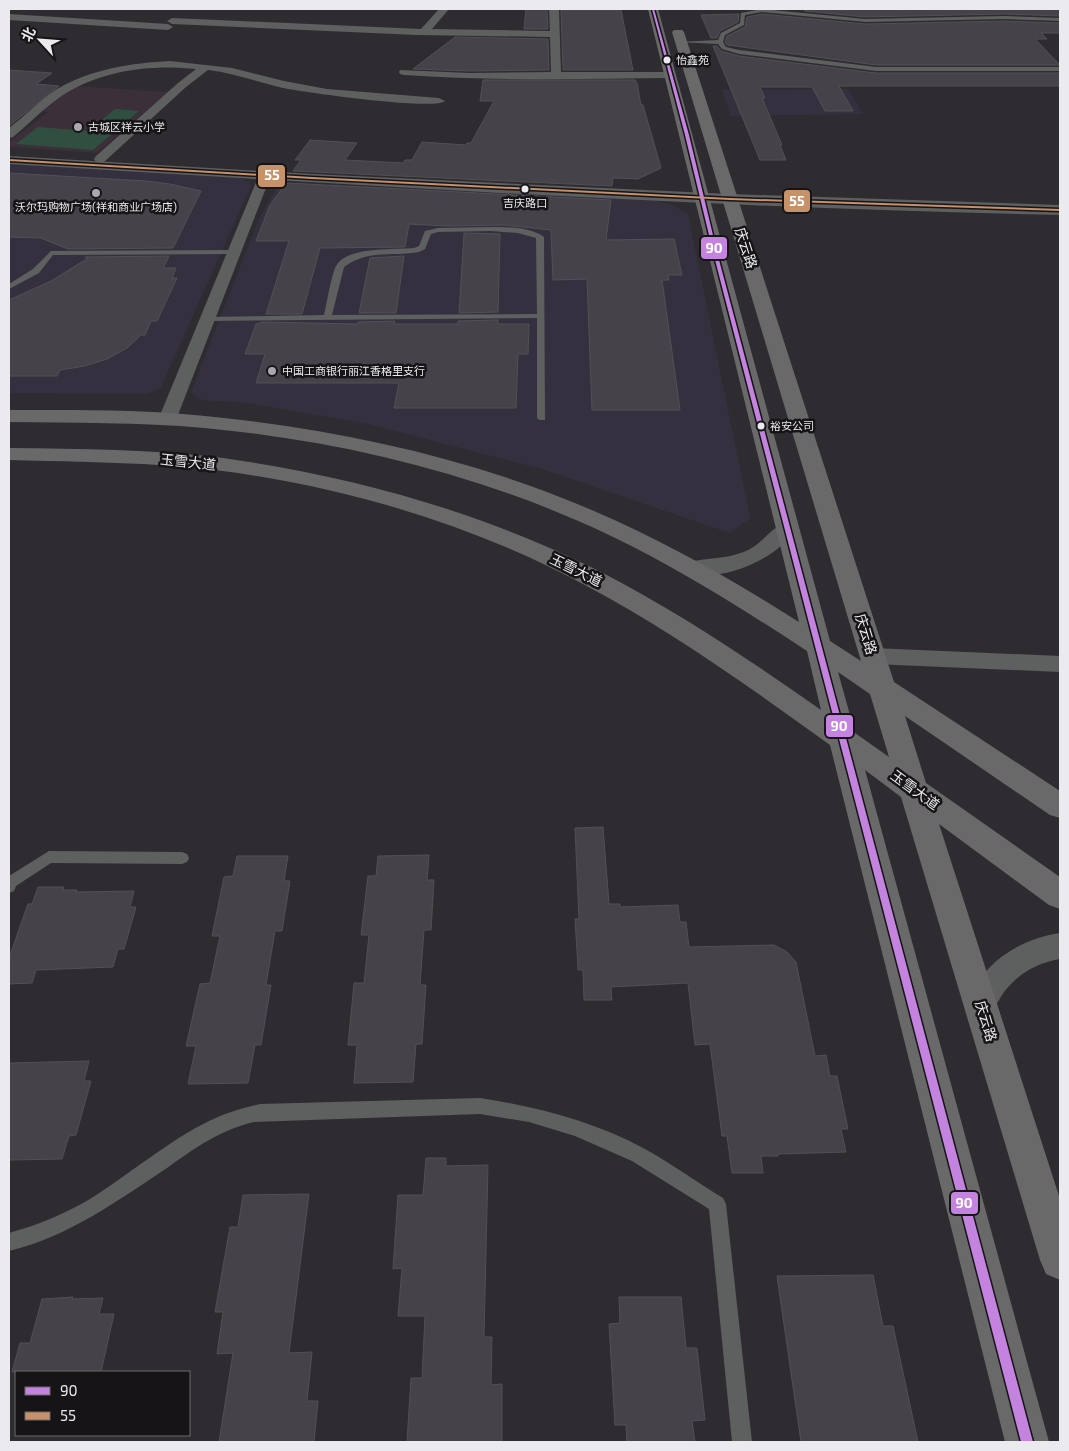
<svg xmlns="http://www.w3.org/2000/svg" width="1069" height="1451" font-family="'Exo 2','Noto Sans SC',sans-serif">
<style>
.commercial{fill:#353040}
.education{fill:#3b2f3a}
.green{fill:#314f40}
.building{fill:#46424a;stroke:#525053}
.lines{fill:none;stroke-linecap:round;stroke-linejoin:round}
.service{fill:#5e5f5f;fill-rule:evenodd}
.minor{fill:#5e5f5f;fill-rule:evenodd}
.tertiary{fill:#5e5f5f;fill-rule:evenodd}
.secondary{fill:#69696a;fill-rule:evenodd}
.bus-1-casing{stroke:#161417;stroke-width:3}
.bus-2-casing{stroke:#161417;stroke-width:3}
.bus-1{fill:#c483df;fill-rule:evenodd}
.bus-2{fill:#c7916a;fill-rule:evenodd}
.bus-dot{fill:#ebeaee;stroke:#161417;stroke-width:2}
.poi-dot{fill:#a9a8ac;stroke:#161417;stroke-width:2}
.labels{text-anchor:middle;stroke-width:5;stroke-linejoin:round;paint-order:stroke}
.far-bus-label{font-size:11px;fill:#ebeaee;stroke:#161417;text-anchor:start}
.far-poi-label{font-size:11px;fill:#ebeaee;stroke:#161417;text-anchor:start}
.street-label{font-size:14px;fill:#ebeaee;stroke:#161417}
.line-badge{stroke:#161417;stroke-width:2}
.badge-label{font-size:14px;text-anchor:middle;font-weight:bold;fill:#fff}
</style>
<rect width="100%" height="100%" fill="#2e2c30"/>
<!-- commercial -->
<g class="commercial">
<polygon points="848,89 863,114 731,116 722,90"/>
<polygon points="9,163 238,177 250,182 251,186 160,389 147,394 9,393"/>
<polygon points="285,182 655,200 674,206 688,214 750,518 730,533 542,469 368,424 249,403 202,400 192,393 193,387 258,221 277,186"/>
</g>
<!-- education -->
<polygon class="education" points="75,86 168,92 97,153 9,147 9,142 48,112 40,111"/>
<!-- green -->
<g class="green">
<polygon points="115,109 139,111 117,130 92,128"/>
<polygon points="38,127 113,133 93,150 16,144"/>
</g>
<!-- building -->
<g class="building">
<polygon points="526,9 547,9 548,29 524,29"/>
<polygon points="803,9 1060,9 1060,16 1004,14 865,17 805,11"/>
<polygon points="561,10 621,10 633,70 563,70"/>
<polygon points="739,14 738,22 720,31 717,38 711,38 701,15"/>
<polygon points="762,14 865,24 1004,21 1060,23 1060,33 1041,33 1047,39 1035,39 1060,65 876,65 727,45 725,42 727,36 745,27 747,17"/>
<polygon points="455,37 548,39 549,70 470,71 413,69"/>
<polygon points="713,46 717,46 721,51 739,56 876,73 1060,73 1060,86 839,86 853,111 825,111 812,87 760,87 765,98 762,98 782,145 780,145 786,160 760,160"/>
<polygon points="9,70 52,73 36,84 59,86 9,126"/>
<polygon points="483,80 635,80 637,83 641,105 643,105 661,168 638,179 613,178 612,186 293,171 301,160 295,160 310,140 357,143 345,160 403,163 405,160 412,160 422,142 466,145 467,143 471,143 494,101 480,101"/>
<polygon points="9,173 146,181 170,184 201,191 173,248 68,249 41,238 9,237"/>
<polygon points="286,183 611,200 606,240 674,239 682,275 668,275 669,280 662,280 680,410 592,410 587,279 553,280 551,230 504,225 448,226 409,224 405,247 320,248 302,314 266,314 289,241 256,241 270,205"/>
<polygon points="464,233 500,234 498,312 459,313"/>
<polygon points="169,256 163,268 176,268 172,278 177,278 157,321 151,321 145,335 141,335 127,348 107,359 85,366 60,370 57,376 9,376 9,300 51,281 88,258 85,257"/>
<polygon points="404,256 396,313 359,313 370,258"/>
<polygon points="498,320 498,324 529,324 528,354 518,354 516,408 394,408 399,383 256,383 265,354 245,354 256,324 263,322 357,324 358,322 395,321 394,324 458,324 458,321"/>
<polygon points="603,827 609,904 620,904 620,907 678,905 680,922 686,922 689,947 774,945 787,952 796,962 815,1056 826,1055 830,1076 837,1076 848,1129 841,1129 846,1152 778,1154 778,1156 761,1156 763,1173 732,1173 727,1136 722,1136 710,1044 695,1045 688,983 611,987 612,1000 584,1000 583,970 578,970 577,951 575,919 579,919 575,828"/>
<polygon points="429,855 427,880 434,880 431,930 424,930 420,985 426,985 422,1044 416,1044 413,1082 354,1083 357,1045 348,1045 354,983 364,983 369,935 361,935 368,876 376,876 378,856"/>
<polygon points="237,856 288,856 284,881 290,881 282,931 275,931 266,985 271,985 261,1045 255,1045 248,1083 188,1084 196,1046 186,1046 200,984 210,983 220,936 212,936 224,877 233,876"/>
<polygon points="38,887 64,887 63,890 77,890 76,892 134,891 130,907 136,907 124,949 118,949 113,967 36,970 32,983 9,984 9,958 28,904 32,904"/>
<polygon points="89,1061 84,1081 91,1081 76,1135 69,1136 62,1159 9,1160 9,1063"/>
<polygon points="426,1158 446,1158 446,1166 488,1165 484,1337 492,1337 491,1385 502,1384 502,1442 407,1442 411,1378 422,1378 425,1316 398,1316 402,1268 393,1269 398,1195 423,1195"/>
<polygon points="309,1194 289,1353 312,1352 307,1401 318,1401 314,1442 219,1442 233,1353 217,1354 223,1312 215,1312 230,1227 238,1227 243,1195"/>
<polygon points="873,1275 883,1326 893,1326 918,1442 801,1442 777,1276"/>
<polygon points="73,1297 72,1299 103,1298 99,1314 114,1314 101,1372 12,1372 20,1343 30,1343 42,1299"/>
<polygon points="619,1297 681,1297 686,1348 697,1348 705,1420 692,1421 695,1442 627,1442 626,1425 615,1425 609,1324 620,1323"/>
</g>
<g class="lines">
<!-- service -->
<g class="service">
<polygon points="762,9 865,19 1004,16 1060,18 1060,21 1004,19 865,22 762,12 745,15 744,25 725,35 723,42 726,47 739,50 876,67 1060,67 1060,71 876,71 739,54 722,49 718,44 678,42 718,40 721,33 740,23 741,13"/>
<path d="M491 227C507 227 530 227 544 237L545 420H539L537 418V318L207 321 203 319 207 317 324 315C327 303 331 276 336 266 347 246 395 250 414 248L419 246 425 231 438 228ZM491 231 518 233 536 238 537 314 332 315 344 267C369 249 391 257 419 252L425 249 431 234 438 232Z"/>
<polygon points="234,250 237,250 237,254 53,255 39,273 9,289 9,284 33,269 51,251"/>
<polygon points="49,851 182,852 187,854 189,858 187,862 182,864 51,863 16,886 14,891 9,893 9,876"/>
<path d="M480 1098C538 1107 593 1121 645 1149 672 1164 697 1182 723 1198L726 1204 752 1442H732L709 1209 632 1161 575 1136 529 1122 480 1114 254 1122C220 1130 195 1148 167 1168 117 1201 68 1237 9 1251V1233C38 1225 64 1214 90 1199 130 1174 168 1141 209 1121 225 1113 242 1108 260 1104Z"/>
</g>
<!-- minor -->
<g class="minor">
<path d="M439 9H449L432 29 550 31 549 9H559L561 72H671L676 75 671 78C582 79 493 81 404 75L400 74 399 72 400 70 470 73 551 72 550 37 417 35 172 24 167 21 172 18 421 29Z"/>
<polygon points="9,14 168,24 173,27 168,30 9,20"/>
<path d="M170 61 232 68 284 81 327 89 439 98 445 101C435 111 303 92 283 88 258 82 234 73 208 70L186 87 104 162H96L94 159 96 156 178 83 196 69C153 64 101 70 63 95 45 107 30 123 13 137L9 138V128C25 116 40 100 57 89 91 69 132 63 170 61Z"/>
<polygon points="265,171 271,175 176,420 173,424 167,425 161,424 158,420 259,175"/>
<path d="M787 522 794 523 797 528C777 560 721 583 685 573L682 568 685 563C707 557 729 560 750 549 763 542 774 525 787 522Z"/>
<polygon points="873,648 1060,656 1060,672 873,664 865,662 862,656 865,650"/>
<path d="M1060 933V959C1037 963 1019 973 1004 992 996 1004 995 1011 981 1017L971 1013 966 1003C984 962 1017 940 1060 933Z"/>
</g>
<!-- tertiary -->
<path class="tertiary" d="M9 156 312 174 730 194 1060 205V215C710 208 359 185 9 164Z"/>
<!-- secondary -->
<path class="secondary" d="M648 9H658L830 641 861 661 672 32 674 30H682L684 32 894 682 1060 791V818L1050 815 905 716 926 783 1060 877V909L1049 905 939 824 1060 1199V1280L1046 1274 1040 1260 901 797 865 770 1049 1442H1005L830 745C751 688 670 630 583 584 471 524 348 488 223 471 152 462 80 462 9 460V448C80 449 152 449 223 458 353 476 481 512 599 571 677 611 750 660 821 710L807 651C743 609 678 568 609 535 483 475 343 441 204 428 139 422 74 423 9 422V410C74 410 140 409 205 416 337 429 472 458 594 511 666 542 733 580 799 622ZM838 672 870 694 889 757 855 733Z"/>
<defs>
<polygon id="bus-1" points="652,9 654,9 689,135 718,256 1033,1442 1021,1442 714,256 685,135"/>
<polygon id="bus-2" points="9,159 312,177 730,198 1060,209 1060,211 730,200 312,179 9,161"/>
</defs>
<!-- bus-1 casing -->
<use href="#bus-1" class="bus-1-casing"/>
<!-- bus-2 casing -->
<use href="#bus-2" class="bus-2-casing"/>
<!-- bus-1 -->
<use href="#bus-1" class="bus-1"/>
<!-- bus-2 -->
<use href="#bus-2" class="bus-2"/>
</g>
<!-- markers -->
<g class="bus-dot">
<circle cx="667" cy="60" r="4.5"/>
<circle cx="525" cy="189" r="4.5"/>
<circle cx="761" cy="426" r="4.5"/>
</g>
<g class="poi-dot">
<circle cx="78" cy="127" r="5"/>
<circle cx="96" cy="193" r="5"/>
<circle cx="272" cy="371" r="5"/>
</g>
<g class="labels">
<!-- far-bus labels -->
<g class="far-bus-label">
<text x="676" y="64">怡鑫苑</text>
<text x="525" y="207" text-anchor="middle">吉庆路口</text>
<text x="770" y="430">裕安公司</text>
</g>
<!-- far-poi labels -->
<g class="far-poi-label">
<text x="88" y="131">古城区祥云小学</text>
<text x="96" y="211" text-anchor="middle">沃尔玛购物广场(祥和商业广场店)</text>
<text x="282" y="375">中国工商银行丽江香格里支行</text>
</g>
<!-- street labels -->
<g class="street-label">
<text transform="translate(746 248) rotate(72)" y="5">庆云路</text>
<text transform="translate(188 462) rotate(6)" y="5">玉雪大道</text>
<text transform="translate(576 570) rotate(26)" y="5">玉雪大道</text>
<text transform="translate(866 634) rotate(73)" y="5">庆云路</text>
<text transform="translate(915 790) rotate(36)" y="5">玉雪大道</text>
<text transform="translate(986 1021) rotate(73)" y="5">庆云路</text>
</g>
</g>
<g class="line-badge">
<rect x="257" y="164" width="29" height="24" rx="5" fill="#c7916a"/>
<rect x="783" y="189" width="28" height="24" rx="5" fill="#c7916a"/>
<rect x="700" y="236" width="28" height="24" rx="5" fill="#c483df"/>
<rect x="825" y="714" width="29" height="24" rx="5" fill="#c483df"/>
<rect x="950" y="1191" width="29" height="24" rx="5" fill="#c483df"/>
</g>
<g class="badge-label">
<text x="272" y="180">55</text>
<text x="797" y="206">55</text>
<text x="714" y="253">90</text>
<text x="839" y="731">90</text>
<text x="964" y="1208">90</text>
</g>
<!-- border -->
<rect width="1069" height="1451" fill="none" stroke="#ebeaee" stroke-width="20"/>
<!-- legend -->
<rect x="15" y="1371" width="175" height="65" fill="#161417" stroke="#6b6a6d"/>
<rect x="25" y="1387" width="25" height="8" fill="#c483df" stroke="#6b6a6d"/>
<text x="60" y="1396" font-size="15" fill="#ebeaee">90</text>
<rect x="25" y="1412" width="25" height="8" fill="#c7916a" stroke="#6b6a6d"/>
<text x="60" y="1421" font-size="15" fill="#ebeaee">55</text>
<!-- north arrow -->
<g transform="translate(40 40) rotate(296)" stroke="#161417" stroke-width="4" paint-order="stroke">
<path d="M0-4L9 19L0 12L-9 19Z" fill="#ebeaee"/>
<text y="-8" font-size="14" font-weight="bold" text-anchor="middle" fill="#ebeaee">北</text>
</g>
</svg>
